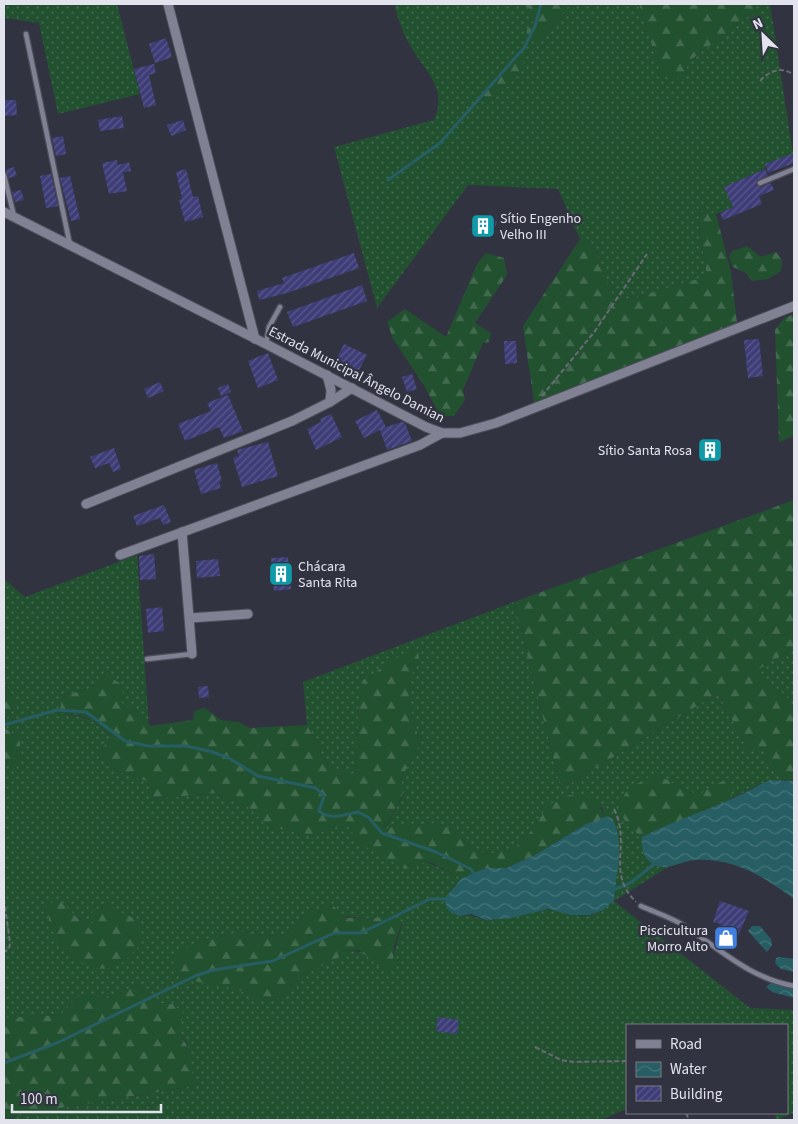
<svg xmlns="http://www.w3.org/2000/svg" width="798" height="1124" font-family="'Source Sans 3',sans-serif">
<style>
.grass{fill:url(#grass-dots);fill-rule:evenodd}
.forest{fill:url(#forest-firs)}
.water{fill:url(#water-waves)}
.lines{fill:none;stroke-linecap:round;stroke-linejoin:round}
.stream{stroke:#265e63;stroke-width:3}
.building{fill:url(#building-hatch)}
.service-casing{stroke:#4e4e5b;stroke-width:7}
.minor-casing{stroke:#4e4e5b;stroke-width:11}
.path{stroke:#696a76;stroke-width:2;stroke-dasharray:5 2.5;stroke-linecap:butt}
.service{stroke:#808293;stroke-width:4.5}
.minor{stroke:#808293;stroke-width:9}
.labels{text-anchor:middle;stroke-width:5;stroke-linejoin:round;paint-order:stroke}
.poi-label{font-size:14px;fill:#e2e3ec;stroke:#323341;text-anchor:start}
.street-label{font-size:14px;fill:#e2e3ec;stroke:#323341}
</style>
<defs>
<pattern id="grass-dots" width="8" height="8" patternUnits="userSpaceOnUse" patternTransform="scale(1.25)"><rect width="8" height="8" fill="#225130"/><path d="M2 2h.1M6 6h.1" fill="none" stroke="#426a4e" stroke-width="1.8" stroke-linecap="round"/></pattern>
<pattern id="forest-firs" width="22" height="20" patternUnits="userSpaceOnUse" patternTransform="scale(1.25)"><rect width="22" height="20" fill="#225130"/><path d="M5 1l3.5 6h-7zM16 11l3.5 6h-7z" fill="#426a4e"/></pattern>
<pattern id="water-waves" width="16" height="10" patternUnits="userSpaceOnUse" patternTransform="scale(1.25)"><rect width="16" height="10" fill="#265e63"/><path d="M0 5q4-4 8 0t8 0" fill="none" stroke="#45757a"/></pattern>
<pattern id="building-hatch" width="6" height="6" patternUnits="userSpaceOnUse" patternTransform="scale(1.25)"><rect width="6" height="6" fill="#3e3d78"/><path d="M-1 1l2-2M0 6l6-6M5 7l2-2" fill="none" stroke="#5a598b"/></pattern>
</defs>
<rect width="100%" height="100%" fill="#323341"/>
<!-- grass -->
<g class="grass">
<polygon points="4,4 117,4 140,94 58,114 39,23 4,18"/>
<path d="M394 4H520L528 8 540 41 570 4H639L662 77 685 75 688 62 757 10 755 4H770L793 154 765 164 766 168 725 187 733 207 716 214 702 212 698 220 707 276 621 302 614 298 594 248 580 239 558 189 468 185 377 308 334 147 434 120C448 88 426 73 411 47 403 34 398 19 394 4Z"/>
<path d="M137 555 149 727 135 710 122 705 106 675 88 689 64 695 59 712C85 719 96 716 112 741L94 752 117 771 147 781 154 799 214 793 250 808 266 825 305 835 349 826 462 878 453 888 459 916C475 913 477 920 489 920 507 919 536 908 550 910 581 913 585 925 614 901L618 856 612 819 605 817 602 807 548 805 534 828 513 850 486 854 467 845 453 830 434 823 385 829 404 793 401 779 420 743C412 715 400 687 419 661L359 702 356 771 351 775 328 766 307 725 303 682 514 602 561 789 718 693 748 750 764 747 766 765 786 780H770L732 798 654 864 668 867 614 901 750 1008 794 1010V1113L777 1120 774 1113H787V1025H627V1109L601 1120H4L36 1112 194 1086 187 1043 180 1034 172 1004 156 1003 138 985 108 998 79 995 61 1015 4 1018V760L14 766 19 737 4 728V723L15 703 4 680V579L25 597ZM47 906 76 915 94 933 69 953 50 926ZM311 912C342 917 372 918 403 921L393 956 346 950 335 960 300 976 279 998 255 999 237 989 205 940 240 932 282 937Z"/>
<polygon points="794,647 794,709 789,699 755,671"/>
</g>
<!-- forest -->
<g class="forest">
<polygon points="520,4 570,4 540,41 526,37 527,30 533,23 528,8"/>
<polygon points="639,4 755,4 757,10 688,62 685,75 673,80 662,78"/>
<path d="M524 53C526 74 499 97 480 102L481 98 511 60Z"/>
<polygon points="702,212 716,214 731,272 737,323 534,403 523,326 580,239 594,248 614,298 621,302 707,276 698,220"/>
<polygon points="747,246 761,257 776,252 782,260 781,271 768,279 752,281 746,273 733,267 729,257 732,251"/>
<polygon points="486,253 504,258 507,275 475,323 491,333 489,342 483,343 463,390 465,400 454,416 440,416 424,385 393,339 387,322 405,309 446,337 477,264"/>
<polygon points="794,314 794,436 779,442 775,330 784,318"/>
<polygon points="794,500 794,647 756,671 789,699 794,709 794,781 786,780 766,765 764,747 748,750 718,693 561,789 514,602"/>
<path d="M409 650H418L419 661C400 687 412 715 420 743L401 779 404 792 385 828 434 823 453 830 467 845 486 854 513 850 534 828 548 805 569 795 595 798 605 817 586 824 535 855 506 868H486L462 878 428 861 405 869 357 842 349 826 305 835 266 825 250 808 214 793 154 799 147 781 117 771 94 752 112 741C97 717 85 717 59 712L64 695 88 689 106 675 123 685 122 705 135 710 149 726 193 720 194 711 205 708 221 720 239 722 250 728 307 725 328 766 351 775 356 771 359 702 363 680Z"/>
<polygon points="4,680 15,703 4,723"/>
<polygon points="4,728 19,737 22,758 14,766 4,760"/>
<path d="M655 774 698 795 728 778 732 786V798L642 837C628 827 613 811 625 794 630 786 646 779 655 774Z"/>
<path d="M58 899 93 932 92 912 105 905 138 920 140 945C134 951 127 960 120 964 94 981 59 950 50 925 48 919 48 912 47 906Z"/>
<path d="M332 905 347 918C360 917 375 921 386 915L403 920 394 946 393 968 386 972 359 950H346L335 960 300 976 279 998 255 999 237 989 183 979 172 968 178 951 205 940 240 932 282 937 311 912Z"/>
<polygon points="138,985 156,1003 172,1004 183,1012 180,1034 190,1051 194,1086 36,1112 4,1119 4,1018 61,1015 79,995 108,998"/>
</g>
<!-- water -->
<g class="water">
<path d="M770 780 794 781V899C764 877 735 858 695 860 681 861 666 872 653 864 643 858 641 847 642 837 674 820 710 810 742 794 752 790 759 784 770 780Z"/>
<path d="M605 817 612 818C625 841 616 876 614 901L603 910 590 915H571L548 909 511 918 486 920 471 914 459 916 448 910 444 899 462 878 486 868H506L535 855 586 824Z"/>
<polygon points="752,926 760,926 771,939 772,945 767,952 748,931"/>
<polygon points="780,957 794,959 794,972 781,969 775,963 776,958"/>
<polygon points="772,982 794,987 794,998 772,992 766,987"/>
</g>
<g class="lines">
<!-- stream -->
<g class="stream">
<polyline points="388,180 440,143 524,48 535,26 541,4"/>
<path d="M4 725 57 710 86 712 125 741 148 746H186L209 751 227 757 258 776 316 788 324 796 319 811C329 821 346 814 358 812L368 817 382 833 436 852 471 869 476 877"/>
<polyline points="611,891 630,883 656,863"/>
<polyline points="4,1063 59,1042 195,976 213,970 273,961 334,933 361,933 430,899 448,899"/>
</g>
</g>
<!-- building -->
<g class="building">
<polygon points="166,38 172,57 155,63 149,44"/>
<polygon points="154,64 156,73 149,75 156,105 144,108 134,69"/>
<polygon points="4,100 16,100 17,115 4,116"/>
<polygon points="122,116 124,128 100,131 98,120"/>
<polygon points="183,120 186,130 171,136 167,125"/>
<polygon points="63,136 66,154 56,156 52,138"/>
<polygon points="794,153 794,163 768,173 765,164"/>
<polygon points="117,160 118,165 129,162 131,171 123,172 127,191 109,194 102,163"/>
<polygon points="14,167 17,176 9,178 5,170"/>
<polygon points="186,169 193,197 198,196 203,217 185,222 179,200 182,199 176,172"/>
<polygon points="765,169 768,176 757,180 756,185 761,187 771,183 774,190 759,196 762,204 723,220 720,213 733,207 724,187"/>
<polygon points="51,174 58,206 46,208 40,176"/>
<polygon points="70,176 80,219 71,221 60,178"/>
<polygon points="21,190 24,200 15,202 12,192"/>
<polygon points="475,215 497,221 492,236 470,230"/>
<polygon points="354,253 359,268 287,293 259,300 257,291 284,283 282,278"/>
<polygon points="362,285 367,301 293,327 287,312"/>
<polygon points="759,339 763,376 748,378 744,340"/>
<polygon points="504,341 516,341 517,363 505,364"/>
<polygon points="344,344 367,355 357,374 335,362"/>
<polygon points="268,353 278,380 258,388 248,361"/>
<polygon points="412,374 417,389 407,392 402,377"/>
<polygon points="160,382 164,391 148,398 144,389"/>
<polygon points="228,384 231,392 221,396 218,388"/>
<polygon points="228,395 243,431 224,438 219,427 185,441 178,424 211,411 207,403"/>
<polygon points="377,410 386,427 402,422 405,423 412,441 387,450 380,430 364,438 355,421"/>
<polygon points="331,414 342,437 316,450 307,429 321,422 320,419"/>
<polygon points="268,442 278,476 242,487 233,458 239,456 237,450"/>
<polygon points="719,442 721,456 700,458 699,444"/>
<polygon points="114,448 121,469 113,472 109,463 95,468 90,457"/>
<polygon points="217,463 222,481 219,482 221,488 201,494 194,470"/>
<polygon points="164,505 171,522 163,525 160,518 137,526 133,516"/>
<polygon points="154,554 156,579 140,580 139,556"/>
<polygon points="288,557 291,589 274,591 271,558"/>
<polygon points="218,559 220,576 197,578 196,561"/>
<polygon points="162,607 164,631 148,633 146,609"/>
<polygon points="208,686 209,697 199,698 198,687"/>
<polygon points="720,901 749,911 732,949 714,941 721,924 713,922"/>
<polygon points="438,1017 459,1020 457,1034 436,1031"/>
</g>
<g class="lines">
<defs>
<g id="service">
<polyline points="26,34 70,245"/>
<polyline points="4,175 14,216"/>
<polyline points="760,183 794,169"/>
<polyline points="266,344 269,327 280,307"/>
<polyline points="147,659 192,654"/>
<path d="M641 906C654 912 670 917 683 925 720 949 749 978 794 986"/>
</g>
<g id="minor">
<polyline points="168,4 255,339"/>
<polyline points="4,212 266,344 426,427 442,433 460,433 496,423 794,306"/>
<polyline points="327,375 331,390 330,402"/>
<polyline points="86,504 292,421 330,402 352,388"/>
<polyline points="182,532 192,654"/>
<polyline points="120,555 420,445 442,433"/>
<polyline points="190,618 248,614"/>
</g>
</defs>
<!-- service casing -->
<use href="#service" class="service-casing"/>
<!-- minor casing -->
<use href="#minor" class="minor-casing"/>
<!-- path -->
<g class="path">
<path d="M760 81C770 70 782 66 794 75"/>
<polyline points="542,396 595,331 647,254"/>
<path d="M614 809C632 845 605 871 636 902"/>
<polyline points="4,899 10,943 9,949 4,952"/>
<polyline points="535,1047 561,1060 574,1062 627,1061"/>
<polyline points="686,1113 689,1120"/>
</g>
<!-- service -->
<use href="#service" class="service"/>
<!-- minor -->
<use href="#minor" class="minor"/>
</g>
<!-- icons -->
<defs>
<symbol id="building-square" viewBox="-11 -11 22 22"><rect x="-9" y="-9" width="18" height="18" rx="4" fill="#0f9aa8" stroke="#323341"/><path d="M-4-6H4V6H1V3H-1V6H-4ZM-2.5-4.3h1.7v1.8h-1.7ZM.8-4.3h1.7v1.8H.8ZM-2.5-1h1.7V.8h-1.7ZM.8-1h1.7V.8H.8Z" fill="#fff"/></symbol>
<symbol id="shop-square" viewBox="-11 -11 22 22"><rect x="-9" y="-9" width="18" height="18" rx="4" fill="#3f7fe0" stroke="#323341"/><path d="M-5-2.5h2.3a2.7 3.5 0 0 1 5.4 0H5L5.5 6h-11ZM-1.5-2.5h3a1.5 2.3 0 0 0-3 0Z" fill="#fff"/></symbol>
</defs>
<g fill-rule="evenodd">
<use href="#building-square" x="469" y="212" width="28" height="28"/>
<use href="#building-square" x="696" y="436" width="28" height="28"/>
<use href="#building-square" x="267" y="560" width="28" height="28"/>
<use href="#shop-square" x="712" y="924" width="28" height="28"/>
</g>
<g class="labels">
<!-- poi labels -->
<g class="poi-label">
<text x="500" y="223">Sítio Engenho<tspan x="500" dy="16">Velho III</tspan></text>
<text x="692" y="455" text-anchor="end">Sítio Santa Rosa</text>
<text x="298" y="571">Chácara<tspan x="298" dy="16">Santa Rita</tspan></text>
<text x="708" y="935" text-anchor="end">Piscicultura<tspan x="708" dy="16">Morro Alto</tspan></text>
</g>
<!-- street labels -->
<g class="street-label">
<text transform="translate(357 374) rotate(27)" y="5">Estrada Municipal Ângelo Damian</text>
</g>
</g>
<!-- border -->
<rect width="798" height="1124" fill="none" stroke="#e2e3ec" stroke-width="10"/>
<!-- legend -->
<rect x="626" y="1024" width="162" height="90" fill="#323341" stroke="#787985"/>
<rect x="636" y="1040" width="25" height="8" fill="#808293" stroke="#787985"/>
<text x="670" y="1049" font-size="15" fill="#e2e3ec">Road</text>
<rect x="636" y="1062" width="25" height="15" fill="url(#water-waves)" stroke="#787985"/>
<text x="670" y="1074" font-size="15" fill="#e2e3ec">Water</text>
<rect x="636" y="1086" width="25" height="15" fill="url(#building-hatch)" stroke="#787985"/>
<text x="670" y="1099" font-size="15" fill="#e2e3ec">Building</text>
<!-- north arrow -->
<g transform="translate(763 35) rotate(335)" stroke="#323341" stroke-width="4" paint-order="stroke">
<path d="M0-4L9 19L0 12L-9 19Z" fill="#e2e3ec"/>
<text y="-8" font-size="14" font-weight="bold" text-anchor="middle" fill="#e2e3ec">N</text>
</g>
<!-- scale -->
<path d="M12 1104v8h149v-8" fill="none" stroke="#e2e3ec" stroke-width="2.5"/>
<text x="20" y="1104" font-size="15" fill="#e2e3ec" stroke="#323341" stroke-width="4" paint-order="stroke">100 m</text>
</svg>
